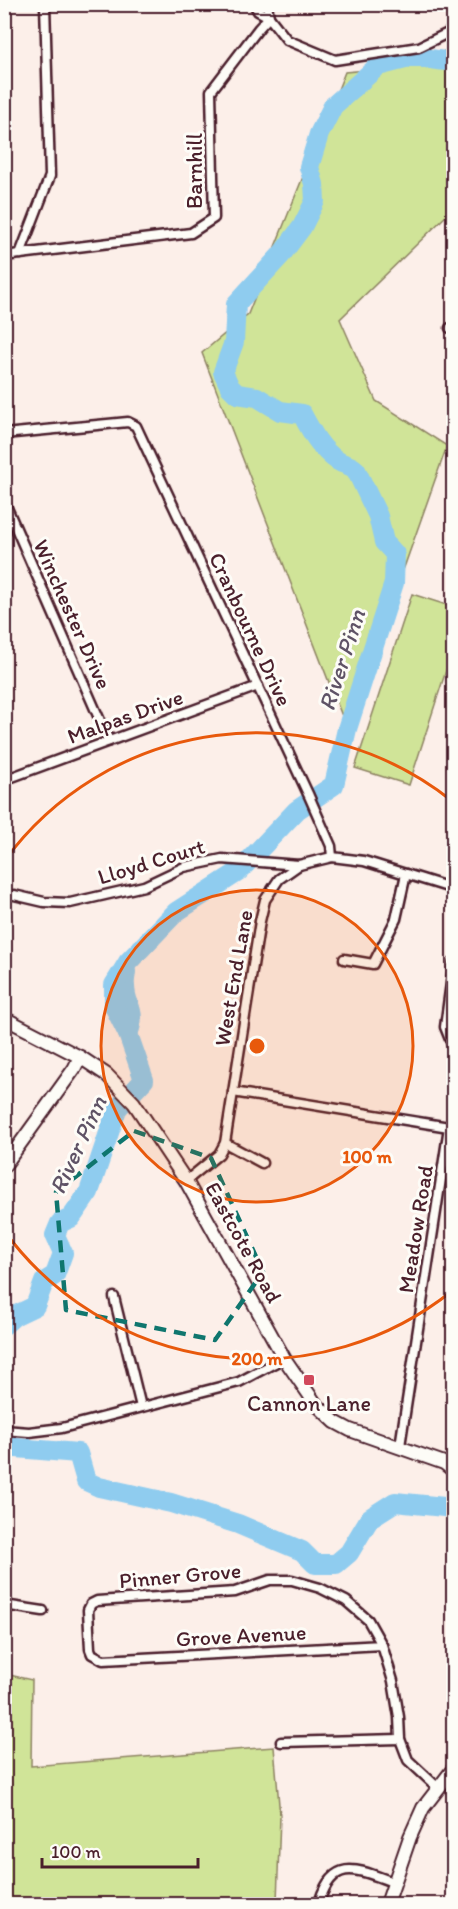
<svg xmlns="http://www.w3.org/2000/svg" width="458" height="1909" font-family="Itim,sans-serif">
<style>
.green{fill:#d0e498;stroke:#8d8262;stroke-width:1.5}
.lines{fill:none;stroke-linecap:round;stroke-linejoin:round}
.river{stroke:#8fccef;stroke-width:20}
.street-casing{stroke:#4a1f2b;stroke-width:13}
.secondary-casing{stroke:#4a1f2b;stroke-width:16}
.street{stroke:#fdfcf7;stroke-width:8}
.secondary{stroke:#fdfcf7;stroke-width:12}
.marked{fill:none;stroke:#0f766e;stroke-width:4.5;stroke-dasharray:12 8;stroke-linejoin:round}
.ring{fill:none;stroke:#e8590c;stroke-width:3}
.poi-dot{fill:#d1495b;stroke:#fdfcf7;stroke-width:2}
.labels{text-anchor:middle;stroke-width:6;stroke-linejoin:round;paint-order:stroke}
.street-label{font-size:22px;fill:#4a1f2b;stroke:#fdfcf7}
.poi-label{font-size:22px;fill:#4a1f2b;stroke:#fdfcf7}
.water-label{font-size:24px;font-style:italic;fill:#5f5366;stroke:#fdfcf7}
.centre{fill:#e8590c;stroke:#fdfcf7;stroke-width:3}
.ring-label{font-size:18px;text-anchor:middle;font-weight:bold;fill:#e8590c;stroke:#fdfcf7;stroke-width:6;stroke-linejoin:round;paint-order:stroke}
</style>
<rect width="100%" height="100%" fill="#fcefe9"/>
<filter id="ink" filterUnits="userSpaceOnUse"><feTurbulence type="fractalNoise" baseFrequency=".0167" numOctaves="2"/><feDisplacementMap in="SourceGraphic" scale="12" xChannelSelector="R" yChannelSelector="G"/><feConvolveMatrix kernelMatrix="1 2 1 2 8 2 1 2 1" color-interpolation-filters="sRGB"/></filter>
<g filter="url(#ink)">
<!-- green -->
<g class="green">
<polygon points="453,47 453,216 449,213 340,319 376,401 447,446 347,729 202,353 248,314 345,72 412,66"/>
<polygon points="412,594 453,607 453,649 409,785 355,768"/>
<polygon points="5,1674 32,1680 31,1766 274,1747 280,1816 277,1902 279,1904 5,1904"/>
</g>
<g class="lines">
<!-- river -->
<g class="river">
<path d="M126 971C126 975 124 981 125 986 125 1007 138 1009 128 1034"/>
<path d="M4 1325 14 1316 35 1306 44 1282 55 1275 63 1253 55 1235 60 1223 71 1218 89 1192 117 1109 144 1080 128 1034 114 1006V985L128 962 176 912 238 872 297 810 334 785 347 729 394 583 395 554 384 542 378 516 356 470C350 464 344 465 338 461 321 450 311 431 302 414L280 411 257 397 237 394 230 387 223 372 234 342 236 304 281 255 302 227 315 201 314 184 309 167 319 134 333 106 378 66 413 57 454 62"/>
<polyline points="4,1447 78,1453 86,1481 99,1487 171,1503 238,1524 302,1551 315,1564 336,1564 349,1553 370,1518 395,1502 454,1508"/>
</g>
<defs>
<g id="street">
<polyline points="254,4 258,11 269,17 287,40 335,60 419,47 454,30"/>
<polyline points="267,4 269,17"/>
<polyline points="20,254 50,176 45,4"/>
<polyline points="4,256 191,233 214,218 211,91 259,28 269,17"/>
<polyline points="450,328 454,329"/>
<polyline points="4,434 128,422 136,426 309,796 331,846 332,857"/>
<polyline points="4,501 109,741"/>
<polyline points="4,780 258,686"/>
<polyline points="14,895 44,902 70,903 144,886 184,867 222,859 299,865"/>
<polyline points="344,959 373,964 396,919 406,874"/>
<polyline points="454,961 445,1027 454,1049"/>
<polyline points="233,1092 449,1127 400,1446"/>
<polyline points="225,1143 262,1163"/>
<polyline points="186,1181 219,1154 225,1143 260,921 265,900 279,879 299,865 332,857 364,861 454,889"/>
<polyline points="114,1297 141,1407"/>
<polyline points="4,1430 29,1432 62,1428 239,1382 284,1358"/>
<polyline points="4,1605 43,1611"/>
<polyline points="382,1645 103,1660 92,1654 90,1649 88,1610 91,1604 97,1601 235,1592 270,1580 292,1580 320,1588 346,1601 368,1620 382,1645 393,1681 399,1717 400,1739 408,1760 437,1787"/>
<polyline points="281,1742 400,1739"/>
<path d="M320 1900C334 1856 359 1870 393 1882"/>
</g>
<g id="secondary">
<polyline points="4,1018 80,1057 107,1075 134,1103 186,1181 284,1358 315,1403 335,1422 350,1430 444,1463 454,1471"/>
<polyline points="4,1166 74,1069 80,1057"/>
<polyline points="387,1904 410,1837 423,1808 454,1768"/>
</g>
</defs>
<!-- street casing -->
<use href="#street" class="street-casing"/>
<!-- secondary casing -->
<use href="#secondary" class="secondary-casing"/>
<!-- street -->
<use href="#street" class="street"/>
<!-- secondary -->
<use href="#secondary" class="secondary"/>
</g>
</g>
<!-- marked area -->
<path class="marked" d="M134 1131 211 1158 263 1272 215 1340 66 1310 56 1192Z"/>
<!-- distance rings -->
<circle cx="257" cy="1046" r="156" fill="#e8590c" fill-opacity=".12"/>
<g class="ring">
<circle cx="257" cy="1046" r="156"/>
<path d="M452 1291A313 313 0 0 1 5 1232M5 860A313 313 0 0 1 452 801"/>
</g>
<!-- markers -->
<rect class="poi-dot" x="303" y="1374" width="12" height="12" rx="3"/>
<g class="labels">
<!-- street labels -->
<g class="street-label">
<text transform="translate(194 171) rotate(-90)" y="8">Barnhill</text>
<text transform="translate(73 614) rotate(66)" y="8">Winchester Drive</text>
<text transform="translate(251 629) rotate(65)" y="8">Cranbourne Drive</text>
<text transform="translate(125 716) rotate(-20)" y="8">Malpas Drive</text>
<text transform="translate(151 861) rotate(-17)" y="8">Lloyd Court</text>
<text transform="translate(233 978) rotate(-80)" y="8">West End Lane</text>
<text transform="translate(415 1229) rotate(-81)" y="8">Meadow Road</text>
<text transform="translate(244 1242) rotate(61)" y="8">Eastcote Road</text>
<text transform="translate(180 1575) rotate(-5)" y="8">Pinner Grove</text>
<text transform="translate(241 1635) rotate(-3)" y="8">Grove Avenue</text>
</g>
<!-- poi labels -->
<g class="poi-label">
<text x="309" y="1411">Cannon Lane</text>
</g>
<!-- water labels -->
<g class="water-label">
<text transform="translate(342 660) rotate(-72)" y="8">River Pinn</text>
<text transform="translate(78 1145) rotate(-65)" y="8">River Pinn</text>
</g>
</g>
<circle cx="257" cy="1046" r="9" class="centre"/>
<g class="ring-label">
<text x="367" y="1163">100 m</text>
<text x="257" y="1365">200 m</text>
</g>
<!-- margin -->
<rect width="458" height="1909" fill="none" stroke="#fdfcf7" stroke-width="24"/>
<rect x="12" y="12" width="434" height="1885" fill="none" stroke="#4a1f2b" stroke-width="2" filter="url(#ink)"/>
<!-- scale -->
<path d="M42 1858v9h156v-9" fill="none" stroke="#4a1f2b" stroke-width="3"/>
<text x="51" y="1858" font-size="18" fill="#4a1f2b" stroke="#fdfcf7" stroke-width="4.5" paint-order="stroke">100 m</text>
</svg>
